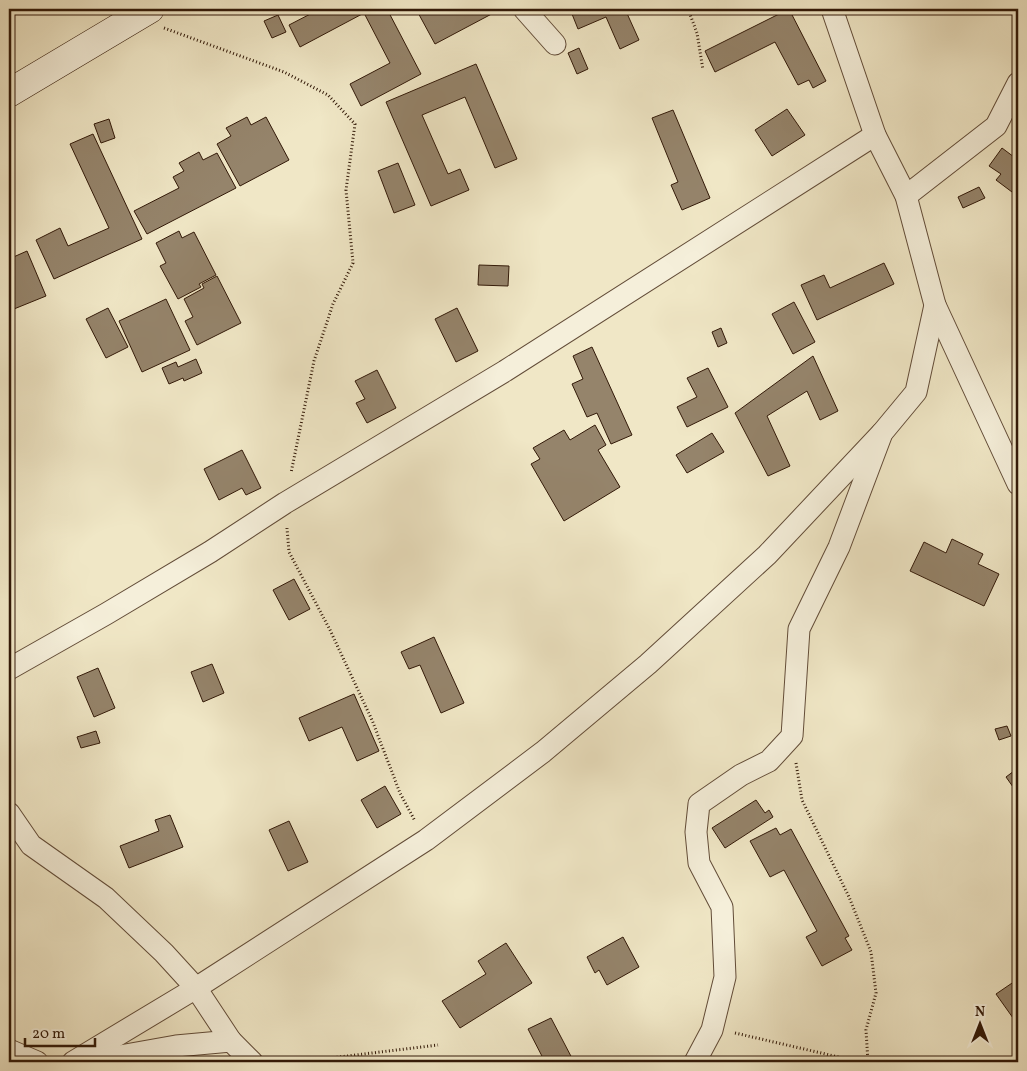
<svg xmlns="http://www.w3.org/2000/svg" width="1027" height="1071" font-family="Vollkorn,serif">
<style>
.building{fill:#95846b;stroke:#321908}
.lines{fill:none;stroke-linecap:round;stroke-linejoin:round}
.street-casing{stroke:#624c38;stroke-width:23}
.secondary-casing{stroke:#321908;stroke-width:29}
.path{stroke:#321908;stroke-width:3;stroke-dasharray:1 2.5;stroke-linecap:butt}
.street{stroke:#f5efda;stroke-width:21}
.secondary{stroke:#f5efda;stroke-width:28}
</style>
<rect width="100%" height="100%" fill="#f0e7c6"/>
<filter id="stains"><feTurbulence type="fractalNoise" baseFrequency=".004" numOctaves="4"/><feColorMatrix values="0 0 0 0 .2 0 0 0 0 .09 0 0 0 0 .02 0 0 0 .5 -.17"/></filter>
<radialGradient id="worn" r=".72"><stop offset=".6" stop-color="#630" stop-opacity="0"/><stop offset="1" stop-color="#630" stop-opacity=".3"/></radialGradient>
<!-- building -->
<g class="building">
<polygon points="320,9 387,9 421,74 361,106 350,84 390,63 364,13 300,47 289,25"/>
<polygon points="416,9 501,9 435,44"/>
<polygon points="570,9 625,9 639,40 620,49 606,17 578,29"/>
<polygon points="789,9 826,81 813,88 809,80 798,85 775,42 715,72 705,51"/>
<polygon points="278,15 286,32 272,38 264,21"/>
<polygon points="579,48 588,69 577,74 568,53"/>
<polygon points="476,64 517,159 495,168 465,97 422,115 448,174 460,169 469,190 431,206 386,102"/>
<polygon points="787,109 805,135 772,156 755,130"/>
<polygon points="673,110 710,198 682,210 671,185 678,182 652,118"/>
<polygon points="247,117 251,125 266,117 289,160 240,186 217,144 231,136 226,128"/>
<polygon points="109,119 115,138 101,143 94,124"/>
<polygon points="93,134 142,239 54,279 36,240 60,228 68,246 109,228 70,144"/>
<polygon points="1002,148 1018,160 1018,188 1016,187 1012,192 996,180 1001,174 989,166"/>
<polygon points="199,152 203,160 217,153 236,188 147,234 134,211 179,188 173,177 184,171 179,163"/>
<polygon points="398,163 415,205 394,213 378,171"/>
<polygon points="979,187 985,198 963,208 958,197"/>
<polygon points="179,231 182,238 194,232 216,275 199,284 201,287 178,299 160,266 166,263 156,243"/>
<polygon points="27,251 46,296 9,311 9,259"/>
<polygon points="884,263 894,284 817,320 801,285 824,275 830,288"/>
<polygon points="479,265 509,266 508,286 478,285"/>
<polygon points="217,276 241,323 197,345 185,321 193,317 184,299 204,288 202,284"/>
<polygon points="166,299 190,350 142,372 119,321"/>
<polygon points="794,302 815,342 793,354 772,314"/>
<polygon points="108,308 128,347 106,358 86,319"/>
<polygon points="457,308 478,351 456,362 435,319"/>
<polygon points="721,328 727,343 718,347 712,332"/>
<polygon points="592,347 632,435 611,444 597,413 587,417 572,384 583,379 573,356"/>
<polygon points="813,356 838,411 820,420 807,391 767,416 790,466 768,476 735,413"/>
<polygon points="196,359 202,373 184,381 183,378 169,384 162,368 176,362 178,367"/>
<polygon points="708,368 728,407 687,427 677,407 697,397 687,378"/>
<polygon points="377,370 396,408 367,423 356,403 365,399 355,381"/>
<polygon points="595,425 606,445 598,450 620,487 564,521 531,464 540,459 533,448 564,430 570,440"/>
<polygon points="712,433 724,452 687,473 676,455"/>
<polygon points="242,450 261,488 246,495 242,488 219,500 204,469"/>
<polygon points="952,539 983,554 978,564 999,574 984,606 910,571 924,542 946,553"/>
<polygon points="294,579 310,609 289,620 273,590"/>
<polygon points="434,637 464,703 441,713 420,665 409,669 401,652"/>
<polygon points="212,664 224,693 203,702 191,672"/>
<polygon points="98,668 115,708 94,717 77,677"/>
<polygon points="354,694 379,751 357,761 342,727 309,741 299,718"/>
<polygon points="1007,726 1011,736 999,740 995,729"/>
<polygon points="96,731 100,743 81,748 77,737"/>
<polygon points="1018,768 1018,794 1006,777"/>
<polygon points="385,786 401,814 377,828 361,800"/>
<polygon points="756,800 765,813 769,810 773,817 725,848 712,828"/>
<polygon points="170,815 183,847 129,868 120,846 159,831 155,820"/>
<polygon points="289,821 308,862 288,871 269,830"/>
<polygon points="776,828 780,835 791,829 849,936 845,938 852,950 822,966 806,937 817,931 784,870 770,877 750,841"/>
<polygon points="623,937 639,967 607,985 599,970 595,973 587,957"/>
<polygon points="506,943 532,983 460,1028 442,1001 486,974 478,961"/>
<polygon points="1018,979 1018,1025 996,994"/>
<polygon points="551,1018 574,1062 545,1062 528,1029"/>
</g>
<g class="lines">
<defs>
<g id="street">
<polyline points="524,9 555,44"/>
<polyline points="832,9 875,135 906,196 935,305 1018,484"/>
<polyline points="906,196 996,126 1018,83"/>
<polyline points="9,669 106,614 210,552 285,503 505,371 875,135"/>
<polyline points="9,813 31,845 106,898 164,953 196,988 231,1041"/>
<polyline points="9,1050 37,1062"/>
<polyline points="73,1062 196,988 426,840 543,752 648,664 767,555 882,433"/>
<polyline points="86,1062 176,1046 231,1041 252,1062"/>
<polyline points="695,1062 712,1030 725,977 722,907 699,863 696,832 699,804 741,775 769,761 792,736 799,629 839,547 882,433 916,392 935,305"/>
</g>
<polyline id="secondary" points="9,93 150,9"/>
</defs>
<!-- street casing -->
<use href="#street" class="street-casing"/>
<!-- secondary casing -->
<use href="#secondary" class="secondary-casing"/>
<!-- path -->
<g class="path">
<polyline points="688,9 697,33 703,70"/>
<polyline points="164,28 284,72 328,95 355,124 346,190 353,263 333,304 314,361 291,473"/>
<polyline points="287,528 289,552 330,630 372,720 400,793 415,821"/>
<polyline points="796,763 802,800 849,897 871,952 876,993 866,1030 868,1062"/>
<polyline points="735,1033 860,1062"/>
<polyline points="274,1061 306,1061 438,1045"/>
</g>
<!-- street -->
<use href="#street" class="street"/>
<!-- secondary -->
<use href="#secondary" class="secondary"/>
</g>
<!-- margin -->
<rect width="1027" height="1071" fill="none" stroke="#f0e7c6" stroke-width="30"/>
<rect x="10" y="10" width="1007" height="1051" fill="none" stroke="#321908" stroke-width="2.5"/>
<rect x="15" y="15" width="997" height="1041" fill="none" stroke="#321908"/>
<!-- north arrow -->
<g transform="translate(980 1024)" stroke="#f5efda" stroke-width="4" paint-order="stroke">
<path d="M0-4L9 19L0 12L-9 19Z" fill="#321908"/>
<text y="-8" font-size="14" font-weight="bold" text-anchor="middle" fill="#321908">N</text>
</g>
<!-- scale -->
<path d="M25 1038v8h70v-8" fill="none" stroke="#321908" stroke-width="2.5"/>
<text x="32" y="1038" font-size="15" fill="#321908" stroke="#f5efda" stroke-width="4" paint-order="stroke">20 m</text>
<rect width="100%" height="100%" filter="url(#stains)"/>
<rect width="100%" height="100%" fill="url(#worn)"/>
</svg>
